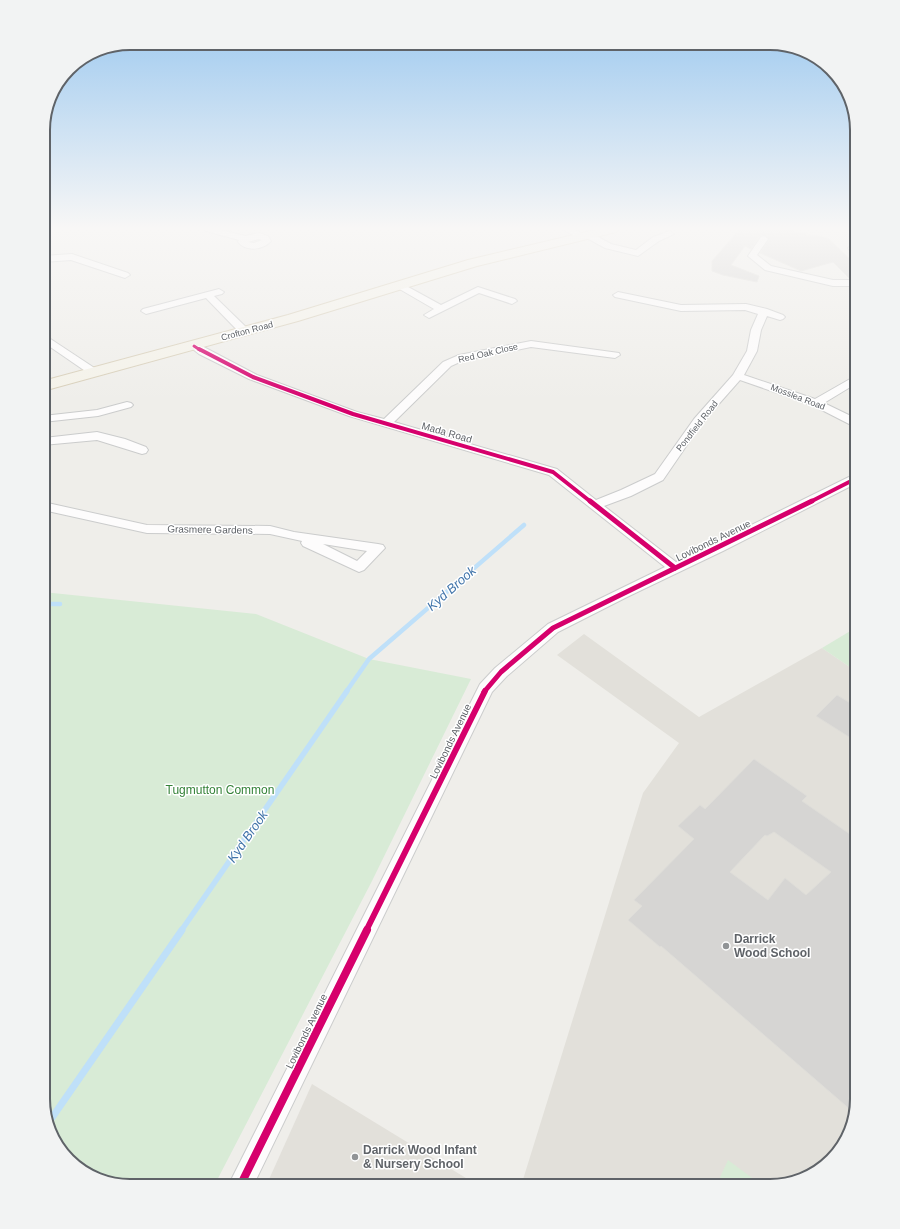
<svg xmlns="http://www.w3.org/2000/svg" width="900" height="1229" font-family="Arial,sans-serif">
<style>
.education{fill:#e2e0da}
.green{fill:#d8ebd6}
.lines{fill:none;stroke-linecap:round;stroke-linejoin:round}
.stream-far2{stroke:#bfe0f9;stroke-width:4.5}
.stream-far1{stroke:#bfe0f9;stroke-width:5.5}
.stream{stroke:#bfe0f9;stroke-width:7}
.building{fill:#d6d5d3;stroke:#deddd9;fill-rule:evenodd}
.street-casing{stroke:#cbcccc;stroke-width:2}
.primary-casing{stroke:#d7ceb8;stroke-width:2}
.street{fill:#fdfcfc;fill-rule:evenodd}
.primary{fill:#f4f2e9;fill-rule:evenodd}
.cycleway-far4-casing{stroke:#fff;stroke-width:4.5}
.cycleway-far3-casing{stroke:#fff;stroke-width:6}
.cycleway-far2-casing{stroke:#fff;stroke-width:8}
.cycleway-far1-casing{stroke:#fff;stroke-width:8}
.cycleway-casing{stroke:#fff;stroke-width:10}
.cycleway-far4{stroke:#d6006c;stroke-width:3}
.cycleway-far3{stroke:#d6006c;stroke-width:4}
.cycleway-far2{stroke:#d6006c;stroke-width:5}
.cycleway-far1{stroke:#d6006c;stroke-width:6}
.cycleway{stroke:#d6006c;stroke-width:8}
.poi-dot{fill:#919496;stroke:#fff;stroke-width:1.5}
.labels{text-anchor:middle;stroke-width:3;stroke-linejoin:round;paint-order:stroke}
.far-street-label{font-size:9px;fill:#5f6368;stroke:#fff}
.street-label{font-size:10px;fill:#5f6368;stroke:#fff}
.near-park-label{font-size:12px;fill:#348238;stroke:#fff}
.near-poi-label{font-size:12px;font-weight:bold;fill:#5f6368;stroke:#fff;text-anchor:start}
.near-water-label{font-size:13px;font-style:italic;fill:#4174aa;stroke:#fff}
.rim{fill:none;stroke:#5f6368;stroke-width:2}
</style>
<rect width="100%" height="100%" fill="#efeeea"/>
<!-- education -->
<g class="education">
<polygon points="584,634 699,717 822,648 857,672 857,1099 845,1143 814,1174 770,1186 521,1186 643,793 679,743 557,655"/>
<polygon points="312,1084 479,1186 266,1186"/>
</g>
<!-- green -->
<g class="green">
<polygon points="43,592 256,614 369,659 471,679 372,881 214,1186 125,1186 86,1174 55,1143 43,1099"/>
<polygon points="857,627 857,672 822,648"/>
<polygon points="728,1160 763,1186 716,1186"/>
</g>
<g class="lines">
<!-- stream-far2 -->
<g class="stream-far2">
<polyline points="43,604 60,604"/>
<polyline points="346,692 369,659 524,525"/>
</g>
<!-- stream-far1 -->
<polyline class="stream-far1" points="181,931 347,691"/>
<!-- stream -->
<polyline class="stream" points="49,1122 182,930"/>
</g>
<!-- building -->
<g class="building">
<polygon points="740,229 758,229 765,232 768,229 779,229 828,238 857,266 857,278 849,278 833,262 801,271 760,253 769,239 764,235 760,236 751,249 745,246 731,265 759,276 757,282 723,275 712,271 712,261"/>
<polygon points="837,695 857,707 857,742 816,716"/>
<path d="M754 759 807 796 802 801 857 839V1099L853 1112 661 946 660 947 628 920 642 906 634 900 694 839 678 826 700 805 705 809ZM774 832 831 872 806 895 785 878 768 900 730 872 765 835 767 836Z"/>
</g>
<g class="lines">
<defs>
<g id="street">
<path d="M205 229H217L245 236 259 233 268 236 271 241C263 250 246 252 238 242L239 240 206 231ZM259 239 262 240 254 243 248 242Z"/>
<polygon points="562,229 572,229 584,234 591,233 611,244 636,250 653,237 670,231 674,234 659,241 638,256 605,248 585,237 579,238"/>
<polygon points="764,236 768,239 757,255 771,266 833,280 857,280 857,286 833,286 765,270 748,256 761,237"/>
<polygon points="852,245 857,248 857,256 854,255 848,248"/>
<polygon points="72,254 128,273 130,275 125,278 71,260 43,262 43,256"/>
<polygon points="399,282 441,305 478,287 515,299 517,301 512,304 479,293 429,318 424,315 434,309 396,287 394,285"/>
<polygon points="219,289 224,292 222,294 214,296 249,330 250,332 249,334 241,334 206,298 146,314 141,311 143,309"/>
<polygon points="618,292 681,305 746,304 767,309 783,315 785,317 783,319 780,320 767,316 761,330 757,351 744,375 815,399 857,375 857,383 824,403 857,419 857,428 812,405 740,380 702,423 663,480 631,496 604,506 676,562 853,475 857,474 857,483 723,551 627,597 558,632 507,676 492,692 253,1186 228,1186 480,684 495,668 548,624 665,567 549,475 349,416 249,379 199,354 189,346 190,344 198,344 257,375 357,412 384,419 443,362 459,355 531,341 619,353 620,355 615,358 531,347 462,361 451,366 394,422 557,469 596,500 621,490 655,474 694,419 733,375 747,351 751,330 758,314 745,310 681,311 615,297 613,295"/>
<polygon points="43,334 99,371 100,373 99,375 91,375 43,342"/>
<polygon points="127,402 131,403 133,405 131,407 98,416 43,422 43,416 97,410"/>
<polygon points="97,432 125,439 146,447 148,450 146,453 142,454 97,440 43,445 44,438"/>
<path d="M43 502 147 525 270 526 294 532 378 544 383 545 385 548 364 570 359 572 303 546 301 543 302 541 270 534 147 533 43 510ZM323 544 367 551 357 561Z"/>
</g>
<polygon id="primary" points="599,229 618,229 616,232 477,266 298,321 43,391 43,381 288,315 468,260"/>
</defs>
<!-- street casing -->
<use href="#street" class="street-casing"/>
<!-- primary casing -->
<use href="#primary" class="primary-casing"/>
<!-- street -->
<use href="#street" class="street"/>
<!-- primary -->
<use href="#primary" class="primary"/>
<defs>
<polyline id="cycleway-far4" points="194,346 200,350"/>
<g id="cycleway-far3">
<polyline points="199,349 253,377 353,414 553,472 591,502"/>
<polyline points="810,502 857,478"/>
</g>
<g id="cycleway-far2">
<polyline points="590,501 675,568"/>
<polyline points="484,692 501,672 553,628 812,501"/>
</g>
<polyline id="cycleway-far1" points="366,931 485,691"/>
<polyline id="cycleway" points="240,1186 367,930"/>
</defs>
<!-- cycleway-far4 casing -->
<use href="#cycleway-far4" class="cycleway-far4-casing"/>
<!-- cycleway-far3 casing -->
<use href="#cycleway-far3" class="cycleway-far3-casing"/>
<!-- cycleway-far2 casing -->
<use href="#cycleway-far2" class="cycleway-far2-casing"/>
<!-- cycleway-far1 casing -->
<use href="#cycleway-far1" class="cycleway-far1-casing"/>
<!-- cycleway casing -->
<use href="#cycleway" class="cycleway-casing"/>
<!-- cycleway-far4 -->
<use href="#cycleway-far4" class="cycleway-far4"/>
<!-- cycleway-far3 -->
<use href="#cycleway-far3" class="cycleway-far3"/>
<!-- cycleway-far2 -->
<use href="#cycleway-far2" class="cycleway-far2"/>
<!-- cycleway-far1 -->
<use href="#cycleway-far1" class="cycleway-far1"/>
<!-- cycleway -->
<use href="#cycleway" class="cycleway"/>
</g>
<!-- sky -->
<linearGradient id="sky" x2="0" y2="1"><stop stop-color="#97c6ef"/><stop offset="0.57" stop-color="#f8f7f6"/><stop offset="1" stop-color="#f8f7f6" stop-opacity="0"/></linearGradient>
<rect width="900" height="401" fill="url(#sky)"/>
<!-- markers -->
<g class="poi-dot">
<circle cx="726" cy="946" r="4"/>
<circle cx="355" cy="1157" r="4"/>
</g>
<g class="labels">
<!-- far-street labels -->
<g class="far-street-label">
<text transform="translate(247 331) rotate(-15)" y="3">Crofton Road</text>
<text transform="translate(488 353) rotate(-13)" y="3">Red Oak Close</text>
<text transform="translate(798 397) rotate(21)" y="3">Mosslea Road</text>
<text transform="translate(697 426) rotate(-52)" y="3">Pondfield Road</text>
</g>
<!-- street labels -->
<g class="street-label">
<text transform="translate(447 432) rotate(16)" y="4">Mada Road</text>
<text transform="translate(210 529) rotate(1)" y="4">Grasmere Gardens</text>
<text transform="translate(713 540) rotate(-26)" y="4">Lovibonds Avenue</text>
<text transform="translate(450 741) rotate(-64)" y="4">Lovibonds Avenue</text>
<text transform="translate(306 1031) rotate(-64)" y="4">Lovibonds Avenue</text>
</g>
<!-- near-park labels -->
<g class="near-park-label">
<text x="220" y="794">Tugmutton Common</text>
</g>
<!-- near-poi labels -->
<g class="near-poi-label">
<text x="734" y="943">Darrick<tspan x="734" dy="14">Wood School</tspan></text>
<text x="363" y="1154">Darrick Wood Infant<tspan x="363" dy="14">&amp; Nursery School</tspan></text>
</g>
<!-- near-water labels -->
<g class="near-water-label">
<text transform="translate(451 588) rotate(-41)" y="5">Kyd Brook</text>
<text transform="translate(247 836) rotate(-55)" y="5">Kyd Brook</text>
</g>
</g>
<!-- crop -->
<path d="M0 0H900V1229H0ZM130 50H770A80 80 0 0 1 850 130V1099A80 80 0 0 1 770 1179H130A80 80 0 0 1 50 1099V130A80 80 0 0 1 130 50Z" fill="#f2f3f3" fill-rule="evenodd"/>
<path class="rim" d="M130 50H770A80 80 0 0 1 850 130V1099A80 80 0 0 1 770 1179H130A80 80 0 0 1 50 1099V130A80 80 0 0 1 130 50Z"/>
</svg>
